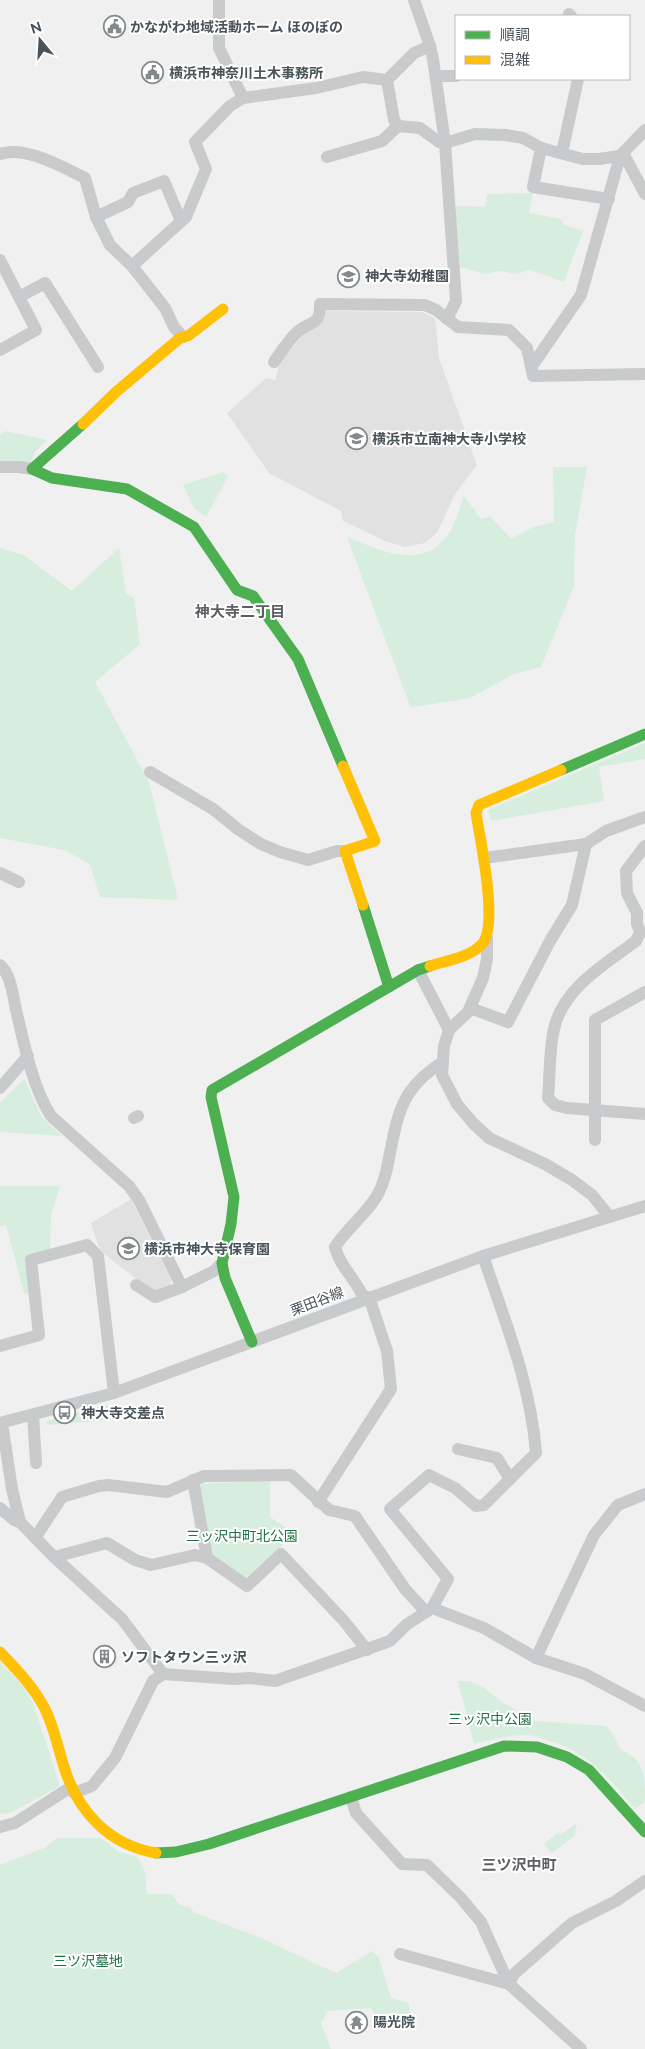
<svg xmlns="http://www.w3.org/2000/svg" width="645" height="2049" font-family="Raleway,'Noto Sans JP',sans-serif">
<style>
.education{fill:#e2e1e1}
.green{fill:#d7edde}
.lines{fill:none;stroke-linecap:round;stroke-linejoin:round}
.street{stroke:#c8cacb;stroke-width:12}
.fast{stroke:#4caf50;stroke-width:11}
.slow{stroke:#ffc107;stroke-width:11}
.labels{text-anchor:middle;stroke-width:4;stroke-linejoin:round;paint-order:stroke}
.poi-label{font-size:14px;font-weight:bold;fill:#49535a;stroke:#fff;text-anchor:start}
.street-label{font-size:14px;fill:#49535a;stroke:#fff}
.park-label{font-size:14px;fill:#217446;stroke:#fff}
.neighbourhood-label{font-size:15px;font-weight:bold;fill:#5c5f63;stroke:#fff}
</style>
<rect width="100%" height="100%" fill="#f0f0f0"/>
<!-- education -->
<g class="education">
<polygon points="326,311 422,312 435,318 439,358 477,465 455,494 437,533 425,543 405,547 387,542 343,521 341,511 269,473 227,413 266,378 275,380 280,362 302,336 325,317"/>
<polygon points="131,1199 171,1279 170,1285 162,1290 154,1292 104,1254 98,1245 91,1223"/>
</g>
<!-- green -->
<g class="green">
<polygon points="533,193 529,213 561,219 564,225 583,231 564,282 530,270 516,274 500,271 485,274 460,267 455,206 485,207 487,194"/>
<polygon points="6,431 47,440 35,452 30,464 0,463 0,435"/>
<path d="M553 467H587L575 535 574 586 541 667 514 674 470 698 415 707 410 706 347 537C379 549 420 572 447 536 455 525 459 509 464 496L481 519 490 516 511 539 533 527 554 522Z"/>
<polygon points="223,472 228,477 206,517 194,508 183,485"/>
<polygon points="0,548 23,555 72,591 119,548 126,594 134,598 140,644 95,682 149,782 178,900 100,897 90,864 64,850 0,838"/>
<polygon points="645,743 645,759 599,767 604,801 491,821 488,810"/>
<polygon points="24,1079 42,1118 62,1136 0,1132 0,1103"/>
<polygon points="0,1186 60,1186 51,1216 50,1250 26,1257 30,1295 24,1293 6,1225 0,1226"/>
<polygon points="107,1405 111,1418 108,1420 47,1425 46,1421"/>
<polygon points="270,1481 270,1517 295,1534 244,1580 210,1556 198,1489 201,1484"/>
<polygon points="0,1662 23,1686 33,1703 60,1786 10,1813 0,1814"/>
<path d="M458 1681H469L486 1689 500 1701 536 1721 606 1726 610 1730 621 1750C645 1759 645 1778 645 1801L635 1809C609 1778 587 1751 546 1740 540 1738 533 1735 527 1735 509 1735 492 1739 474 1744Z"/>
<polygon points="577,1823 574,1836 552,1853 544,1844 558,1833 560,1835"/>
<polygon points="58,1838 101,1838 119,1852 138,1857 145,1872 147,1894 171,1894 180,1905 189,1907 195,1913 259,1937 336,1973 372,1951 379,1958 391,1998 409,2003 410,2015 376,2017 371,2008 328,2011 321,2023 331,2049 0,2049 0,1865 44,1848"/>
</g>
<g class="lines">
<!-- street -->
<g class="street">
<polyline points="219,0 219,48 243,98"/>
<polyline points="414,0 430,46"/>
<polyline points="569,14 571,16"/>
<polyline points="436,76 456,76"/>
<polyline points="387,80 394,120 398,126"/>
<polyline points="541,148 533,187 609,199"/>
<polyline points="562,153 578,79"/>
<polyline points="623,153 645,194"/>
<path d="M0 154C25 145 62 167 85 178L96 217 110 245 132 266 165 308 174 327 183 337"/>
<polyline points="327,157 382,141 398,126 420,128 439,142 445,143 475,134 506,135 523,138 541,148 583,159 599,159 620,156"/>
<polyline points="96,217 128,202 133,193 164,181 181,221"/>
<polyline points="0,260 36,330 0,350"/>
<polyline points="132,266 186,217 206,169 195,142 230,106 243,98 316,88 363,77 387,80 414,53 430,46 433,59 445,143 456,301 447,319"/>
<polyline points="19,297 45,283 98,367"/>
<path d="M274 362C281 352 288 341 296 333 309 321 321 326 320 304L425 305 436 310 458 327 509 330 527 348 533 376 645 374"/>
<polyline points="532,366 581,295 620,156 645,130"/>
<polyline points="0,467 19,467 32,469"/>
<polyline points="150,772 213,809 239,830 261,844 280,852 308,860 337,851 345,851"/>
<path d="M645 846 626 871 627 893 637 913V924L640 932 636 941C605 964 563 988 554 1029 549 1051 550 1076 548 1098L555 1105 567 1108 645 1114"/>
<polyline points="484,858 586,844 606,831 645,817"/>
<polyline points="0,873 19,882"/>
<polyline points="487,938 487,959 483,978 468,1012 449,1030 444,1046 442,1075 457,1104 473,1123 489,1138 545,1164 572,1180 592,1195 609,1216"/>
<path d="M0 965C13 977 13 1001 18 1018 25 1049 34 1090 51 1116L129 1186 139 1200 182 1287 214 1271 222 1263"/>
<polyline points="418,970 449,1030"/>
<polyline points="470,1008 508,1022 550,941 572,905 586,844"/>
<polyline points="0,1088 28,1056"/>
<polyline points="134,1118 138,1116"/>
<polyline points="595,1140 595,1020 645,992"/>
<polyline points="136,1285 155,1297 182,1287"/>
<path d="M364 1299C357 1280 339 1266 335 1247 347 1228 367 1214 378 1194 384 1183 387 1170 389 1158 398 1113 401 1088 443 1062"/>
<polyline points="0,1346 39,1335 31,1260 87,1245 98,1256 114,1393"/>
<polyline points="33,1415 36,1463"/>
<polyline points="0,1423 114,1393 483,1256 645,1206"/>
<polyline points="2,1423 12,1489 20,1522 54,1557 122,1619 163,1674"/>
<polyline points="458,1449 497,1458 510,1479"/>
<polyline points="193,1480 207,1558"/>
<polyline points="318,1502 391,1389 387,1351 369,1297"/>
<polyline points="0,1508 14,1520 20,1522"/>
<polyline points="35,1538 62,1497 99,1486 108,1485 167,1492 204,1476 291,1475 329,1510 355,1516 405,1589 426,1612"/>
<polyline points="54,1557 107,1543 135,1560 151,1565 195,1555 207,1558 247,1586 281,1554 344,1621 367,1650"/>
<path d="M432 1608 448 1579 390 1509 429 1475 455 1488 476 1506 484 1505 536 1453C531 1385 505 1321 483 1256"/>
<polyline points="536,1658 594,1535 618,1505 645,1494"/>
<polyline points="74,1793 92,1786 115,1758 153,1681 163,1674 234,1679 250,1678 275,1681 390,1641 406,1625 432,1608 484,1628 536,1658 585,1674 645,1706"/>
<polyline points="351,1797 356,1813 402,1864 427,1865 461,1898 481,1922 509,1984 581,2049"/>
<polyline points="0,1827 15,1823 71,1787"/>
<polyline points="400,1954 509,1984"/>
<polyline points="509,1984 514,1974 572,1923 616,1901 645,1881"/>
</g>
<!-- fast -->
<g class="fast">
<polyline points="83,424 32,469 52,478 127,489 194,527 237,590 253,596 298,659 343,766"/>
<polyline points="561,770 645,734"/>
<polyline points="363,905 389,987"/>
<polyline points="252,1342 225,1278 222,1263 231,1224 234,1197 211,1097 212,1090 418,970 430,966"/>
<polyline points="156,1853 176,1852 209,1844 504,1746 537,1747 567,1757 589,1770 645,1832"/>
</g>
<!-- slow -->
<g class="slow">
<polyline points="83,424 116,392 180,338 188,336 223,309"/>
<polyline points="343,766 375,841 345,851 363,905"/>
<path d="M430 966C445 961 471 957 482 944 499 926 480 839 476 813L479 805 561 770"/>
<path d="M0 1652C16 1669 34 1687 45 1709 54 1727 58 1748 64 1767 78 1812 109 1845 156 1853"/>
</g>
</g>
<!-- icons -->
<defs>
<symbol id="civic-ring" viewBox="-11 -11 22 22"><circle r="9.5" fill="#fff" stroke="#838a8e" stroke-width="1.5"/><path d="M-.6-6.5H3V-4.5H.6V-3L4-1V1h2V6H-6V1h2V-1L-.6-3ZM-1.2 2.5V6h2.4V2.5Z" fill="#838a8e"/></symbol>
<symbol id="school-ring" viewBox="-11 -11 22 22"><circle r="9.5" fill="#fff" stroke="#838a8e" stroke-width="1.5"/><path d="M0-5L7-2L0 1L-7-2ZM-4 1L0 2.5L4 1V4Q0 6-4 4Z" fill="#838a8e"/></symbol>
<symbol id="bus-ring" viewBox="-11 -11 22 22"><circle r="9.5" fill="#fff" stroke="#838a8e" stroke-width="1.5"/><path d="M-5-6H5V4H4V6H2V4H-2V6H-4V4H-5ZM-3.5-4V0h7V-4ZM-3.5 1.2v1.5H-2V1.2ZM2 1.2v1.5H3.5V1.2Z" fill="#838a8e"/></symbol>
<symbol id="building-ring" viewBox="-11 -11 22 22"><circle r="9.5" fill="#fff" stroke="#838a8e" stroke-width="1.5"/><path d="M-4-6H4V6H1V3H-1V6H-4ZM-2.5-4.3h1.7v1.8h-1.7ZM.8-4.3h1.7v1.8H.8ZM-2.5-1h1.7V.8h-1.7ZM.8-1h1.7V.8H.8Z" fill="#838a8e"/></symbol>
<symbol id="temple-ring" viewBox="-11 -11 22 22"><circle r="9.5" fill="#fff" stroke="#838a8e" stroke-width="1.5"/><path d="M0-6L5-2H3V0L6.5 2.5H4V6H1.5V3h-3V6H-4V2.5H-6.5L-3 0V-2H-5Z" fill="#838a8e"/></symbol>
</defs>
<g fill-rule="evenodd">
<use href="#civic-ring" x="102" y="14" width="25" height="25"/>
<use href="#civic-ring" x="140" y="60" width="25" height="25"/>
<use href="#school-ring" x="336" y="264" width="25" height="25"/>
<use href="#school-ring" x="344" y="426" width="25" height="25"/>
<use href="#school-ring" x="116" y="1236" width="25" height="25"/>
<use href="#bus-ring" x="52" y="1400" width="25" height="25"/>
<use href="#building-ring" x="92" y="1644" width="25" height="25"/>
<use href="#temple-ring" x="344" y="2010" width="25" height="25"/>
</g>
<g class="labels">
<!-- poi labels -->
<g class="poi-label">
<text x="130" y="32">かながわ地域活動ホーム ほのぼの</text>
<text x="169" y="78">横浜市神奈川土木事務所</text>
<text x="365" y="281">神大寺幼稚園</text>
<text x="372" y="444">横浜市立南神大寺小学校</text>
<text x="144" y="1254">横浜市神大寺保育園</text>
<text x="81" y="1418">神大寺交差点</text>
<text x="121" y="1662">ソフトタウン三ッ沢</text>
<text x="373" y="2027">陽光院</text>
</g>
<!-- street labels -->
<g class="street-label">
<text transform="translate(317 1301) rotate(-21)" y="5">栗田谷線</text>
</g>
<!-- park labels -->
<g class="park-label">
<text x="242" y="1541">三ッ沢中町北公園</text>
<text x="490" y="1724">三ッ沢中公園</text>
<text x="88" y="1966">三ツ沢墓地</text>
</g>
<!-- neighbourhood labels -->
<g class="neighbourhood-label">
<text x="240" y="617">神大寺二丁目</text>
<text x="519" y="1870">三ツ沢中町</text>
</g>
</g>
<!-- legend -->
<rect x="455" y="15" width="175" height="65" fill="#ffffff" stroke="#b6babd"/>
<rect x="465" y="31" width="25" height="8" fill="#4caf50" stroke="#b6babd"/>
<text x="500" y="40" font-size="15" fill="#49535a">順調</text>
<rect x="465" y="56" width="25" height="8" fill="#ffc107" stroke="#b6babd"/>
<text x="500" y="65" font-size="15" fill="#49535a">混雑</text>
<!-- north arrow -->
<g transform="translate(40 40) rotate(342)" stroke="#ffffff" stroke-width="4" paint-order="stroke">
<path d="M0-4L9 19L0 12L-9 19Z" fill="#49535a"/>
<text y="-8" font-size="14" font-weight="bold" text-anchor="middle" fill="#49535a">N</text>
</g>
</svg>
